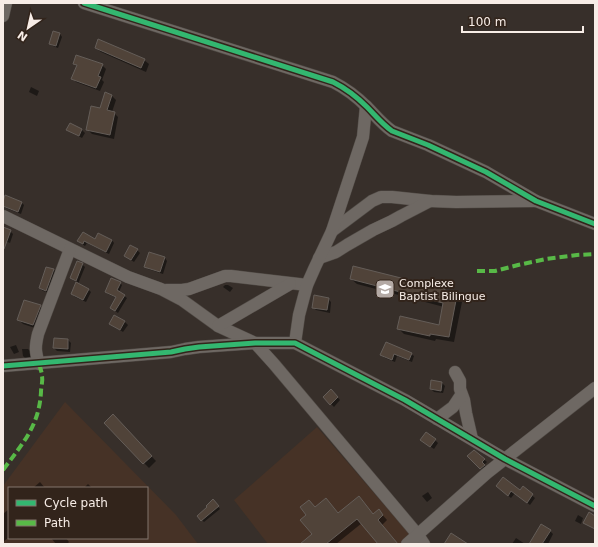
<svg xmlns="http://www.w3.org/2000/svg" width="598" height="547" font-family="'DejaVu Sans',sans-serif">
<style>
.built{fill:#463226;fill-rule:evenodd}
.shadow{fill:#0007}
.building{fill:#504339;stroke:#645d58}
.lines{fill:none;stroke-linecap:round;stroke-linejoin:round}
.minor-casing{stroke:#514b46;stroke-width:13}
.minor{stroke:#6e6863;stroke-width:12}
.quiet{stroke:#58b947;stroke-width:4;stroke-dasharray:8 4;stroke-linecap:butt}
.cycleway-casing{stroke:#32241b;stroke-width:8}
.cycleway{stroke:#33b770;stroke-width:5}
.labels{text-anchor:middle;stroke-width:4;stroke-linejoin:round;paint-order:stroke}
.poi-label{font-size:11px;fill:#f7ede7;stroke:#32241b;text-anchor:start}
</style>
<rect width="100%" height="100%" fill="#372f2a"/>
<!-- built -->
<g class="built">
<path d="M65 402 176 515 198 544H3V486ZM9 488H147V538H9Z"/>
<polygon points="317,427 412,537 403,544 268,544 234,500"/>
</g>
<!-- shadow -->
<g class="shadow">
<polygon points="60,34 62,37 58,48 53,46 50,44"/>
<polygon points="96,48 144,60 149,64 146,72 101,52"/>
<polygon points="75,64 102,65 106,69 102,80 104,82 100,91 76,82 73,78 77,66"/>
<polygon points="31,87 39,91 37,96 29,92"/>
<polygon points="106,93 112,96 116,100 112,112 114,113 118,117 114,139 92,134 87,129 100,110"/>
<polygon points="70,124 82,130 85,133 82,138 71,132 68,130"/>
<polygon points="21,202 24,205 21,214 6,208 3,205 3,204"/>
<polygon points="3,228 10,231 13,234 10,243 3,240"/>
<polygon points="96,240 112,240 114,243 109,254 87,243 85,246 78,241"/>
<polygon points="137,250 140,253 134,262 125,256"/>
<polygon points="165,258 167,261 163,274 148,269 146,266"/>
<polygon points="82,264 85,267 78,284 88,289 91,292 86,302 75,297 72,294 78,282 74,281 72,278"/>
<polygon points="354,267 445,290 449,295 456,296 462,302 454,342 436,339 435,341 404,334 398,328 440,326 444,307 357,284 351,279"/>
<polygon points="47,268 54,270 57,273 49,293 43,291 40,288"/>
<polygon points="120,283 122,285 119,292 127,298 118,313 111,308 117,298 108,294 106,292"/>
<polygon points="225,285 228,285 233,288 230,292 223,287"/>
<polygon points="328,299 331,302 330,313 316,310 313,307"/>
<polygon points="40,306 45,311 38,329 23,324 18,319"/>
<polygon points="115,316 125,322 128,325 123,332 114,326"/>
<polygon points="68,340 71,343 70,352 57,351 54,348"/>
<polygon points="387,344 411,354 414,356 412,362 397,356 395,362 385,358 382,355"/>
<polygon points="16,345 19,352 14,354 10,347"/>
<polygon points="22,349 28,349 31,352 32,359 26,359 23,356"/>
<polygon points="442,383 445,386 443,393 434,392 431,389"/>
<polygon points="331,390 340,400 334,407 324,397"/>
<polygon points="113,416 156,461 149,468 105,423"/>
<polygon points="435,440 438,443 434,449 425,443"/>
<polygon points="474,451 487,462 484,465 487,468 484,471 469,456"/>
<polygon points="40,482 45,488 33,488"/>
<polygon points="88,484 92,488 84,488"/>
<polygon points="523,488 535,498 530,505 515,493 511,498 500,489 520,491"/>
<polygon points="428,492 432,498 427,502 422,496"/>
<polygon points="326,500 339,514 373,515 379,511 387,520 382,525 395,544 379,544 362,523 336,544 302,544 313,534 316,508"/>
<polygon points="213,501 220,509 204,522 198,516 209,507"/>
<polygon points="9,509 9,537 3,542 3,514"/>
<polygon points="578,515 583,518 581,524 575,521"/>
<polygon points="550,531 553,534 548,544 530,544"/>
<polygon points="51,538 66,538 69,542 68,543 69,544 56,544"/>
<polygon points="516,538 525,544 512,544"/>
</g>
<!-- building -->
<g class="building">
<polygon points="53,31 60,33 56,46 49,44"/>
<polygon points="98,39 145,59 141,68 95,48"/>
<polygon points="76,55 103,64 98,76 101,77 96,88 71,79 77,65 73,64"/>
<polygon points="105,92 112,95 107,110 115,112 110,135 86,130 91,106 100,108"/>
<polygon points="70,123 82,129 79,136 66,130"/>
<polygon points="5,195 22,202 18,212 3,206 3,202"/>
<polygon points="3,227 11,230 4,249 3,249"/>
<polygon points="83,232 95,239 98,233 112,240 106,252 84,241 83,244 77,241"/>
<polygon points="130,245 138,249 131,260 124,256"/>
<polygon points="149,252 165,257 160,272 144,267"/>
<polygon points="77,261 83,263 76,281 70,278"/>
<polygon points="353,266 445,289 444,293 457,295 449,337 430,334 430,336 397,329 400,316 439,325 443,303 350,279"/>
<polygon points="46,267 54,269 46,291 39,288"/>
<polygon points="111,278 121,282 117,290 125,295 115,311 110,308 116,297 105,292"/>
<polygon points="76,282 89,289 83,300 71,294"/>
<polygon points="314,295 329,298 327,310 312,308"/>
<polygon points="24,300 41,305 33,325 17,320"/>
<polygon points="114,315 125,321 120,330 109,324"/>
<polygon points="54,338 68,339 68,349 53,348"/>
<polygon points="386,342 412,353 409,360 394,354 392,360 380,355"/>
<polygon points="431,380 442,382 441,391 430,389"/>
<polygon points="331,389 338,397 330,405 323,397"/>
<polygon points="113,414 152,456 143,464 104,423"/>
<polygon points="426,432 436,439 430,447 420,440"/>
<polygon points="474,450 485,459 482,462 485,465 480,469 467,456"/>
<polygon points="503,477 520,490 523,486 533,494 527,503 511,491 508,496 496,486"/>
<polygon points="359,496 373,514 379,509 383,515 378,520 398,544 378,544 357,519 326,544 300,544 312,534 300,520 306,515 300,507 309,500 315,507 326,498 338,513"/>
<polygon points="213,499 219,506 201,521 197,516 207,507 206,506"/>
<polygon points="589,512 595,516 595,529 583,523"/>
<polygon points="541,524 551,530 542,544 529,544"/>
<polygon points="451,533 468,544 444,544"/>
</g>
<g class="lines">
<defs>
<g id="minor">
<path d="M84 3 333 82C345 88 357 97 367 107 375 115 382 124 392 131L428 145 486 172 536 201 595 224"/>
<polyline points="3,16 6,3"/>
<polyline points="3,216 128,277 161,289 182,300 218,326 255,343 274,364 418,535 424,544"/>
<polyline points="332,231 372,201 381,197 392,197 430,201 456,202 536,201"/>
<polyline points="319,258 336,252 347,245 373,230 392,221 401,216 430,201"/>
<polyline points="166,290 182,290 189,289 225,276 231,276 307,285"/>
<polyline points="218,326 290,284"/>
<polyline points="295,343 299,315 307,285 315,267 332,231 363,137 366,106"/>
<path d="M39 364C35 351 35 347 38 334L70 249"/>
<polyline points="3,366 171,352 185,349 199,347 255,343 295,343 405,400 505,459 595,506"/>
<polyline points="455,372 460,381 460,389 464,400 466,413 472,439"/>
<polyline points="437,419 453,407 459,398 462,396"/>
<polyline points="407,544 487,473 595,388"/>
</g>
</defs>
<!-- minor casing -->
<use href="#minor" class="minor-casing"/>
<!-- minor -->
<use href="#minor" class="minor"/>
<!-- quiet -->
<g class="quiet">
<polyline points="477,271 495,271 518,265 546,259 577,255 595,254"/>
<path d="M3 470C23 443 39 426 41 392 41 387 43 381 42 376 42 372 40 368 39 364"/>
</g>
<defs>
<g id="cycleway">
<path d="M84 3 333 82C345 88 357 97 367 107 375 115 382 124 392 131L428 145 486 172 536 201 595 224"/>
<polyline points="3,366 171,352 185,349 199,347 255,343 295,343 405,400 505,459 595,506"/>
</g>
</defs>
<!-- cycleway casing -->
<use href="#cycleway" class="cycleway-casing"/>
<!-- cycleway -->
<use href="#cycleway" class="cycleway"/>
</g>
<!-- icons -->
<defs>
<symbol id="school-square" viewBox="-11 -11 22 22"><rect x="-9" y="-9" width="18" height="18" rx="4" fill="#b4aaa5" stroke="#32241b"/><path d="M0-5L7-2L0 1L-7-2ZM-4 1L0 2.5L4 1V4Q0 6-4 4Z" fill="#fff"/></symbol>
</defs>
<g fill-rule="evenodd">
<use href="#school-square" x="374" y="278" width="22" height="22"/>
</g>
<g class="labels">
<!-- poi labels -->
<g class="poi-label">
<text x="399" y="287">Complexe<tspan x="399" dy="13">Baptist Bilingue</tspan></text>
</g>
</g>
<!-- border -->
<rect width="598" height="547" fill="none" stroke="#f7ede7" stroke-width="8"/>
<!-- legend -->
<rect x="8" y="487" width="140" height="52" fill="#32241b" stroke="#81746d"/>
<rect x="16" y="500" width="20" height="6" fill="#33b770" stroke="#81746d"/>
<text x="44" y="507" font-size="12" fill="#f7ede7">Cycle path</text>
<rect x="16" y="520" width="20" height="6" fill="#58b947" stroke="#81746d"/>
<text x="44" y="527" font-size="12" fill="#f7ede7">Path</text>
<!-- north arrow -->
<g transform="translate(28 28) rotate(214)" stroke="#32241b" stroke-width="3" paint-order="stroke">
<path d="M0-3L7 15L0 10L-7 15Z" fill="#f7ede7"/>
<text y="-6" font-size="11" font-weight="bold" text-anchor="middle" fill="#f7ede7">N</text>
</g>
<!-- scale -->
<path d="M462 26v6h121v-6" fill="none" stroke="#f7ede7" stroke-width="2"/>
<text x="468" y="26" font-size="12" fill="#f7ede7" stroke="#32241b" stroke-width="3" paint-order="stroke">100 m</text>
</svg>
